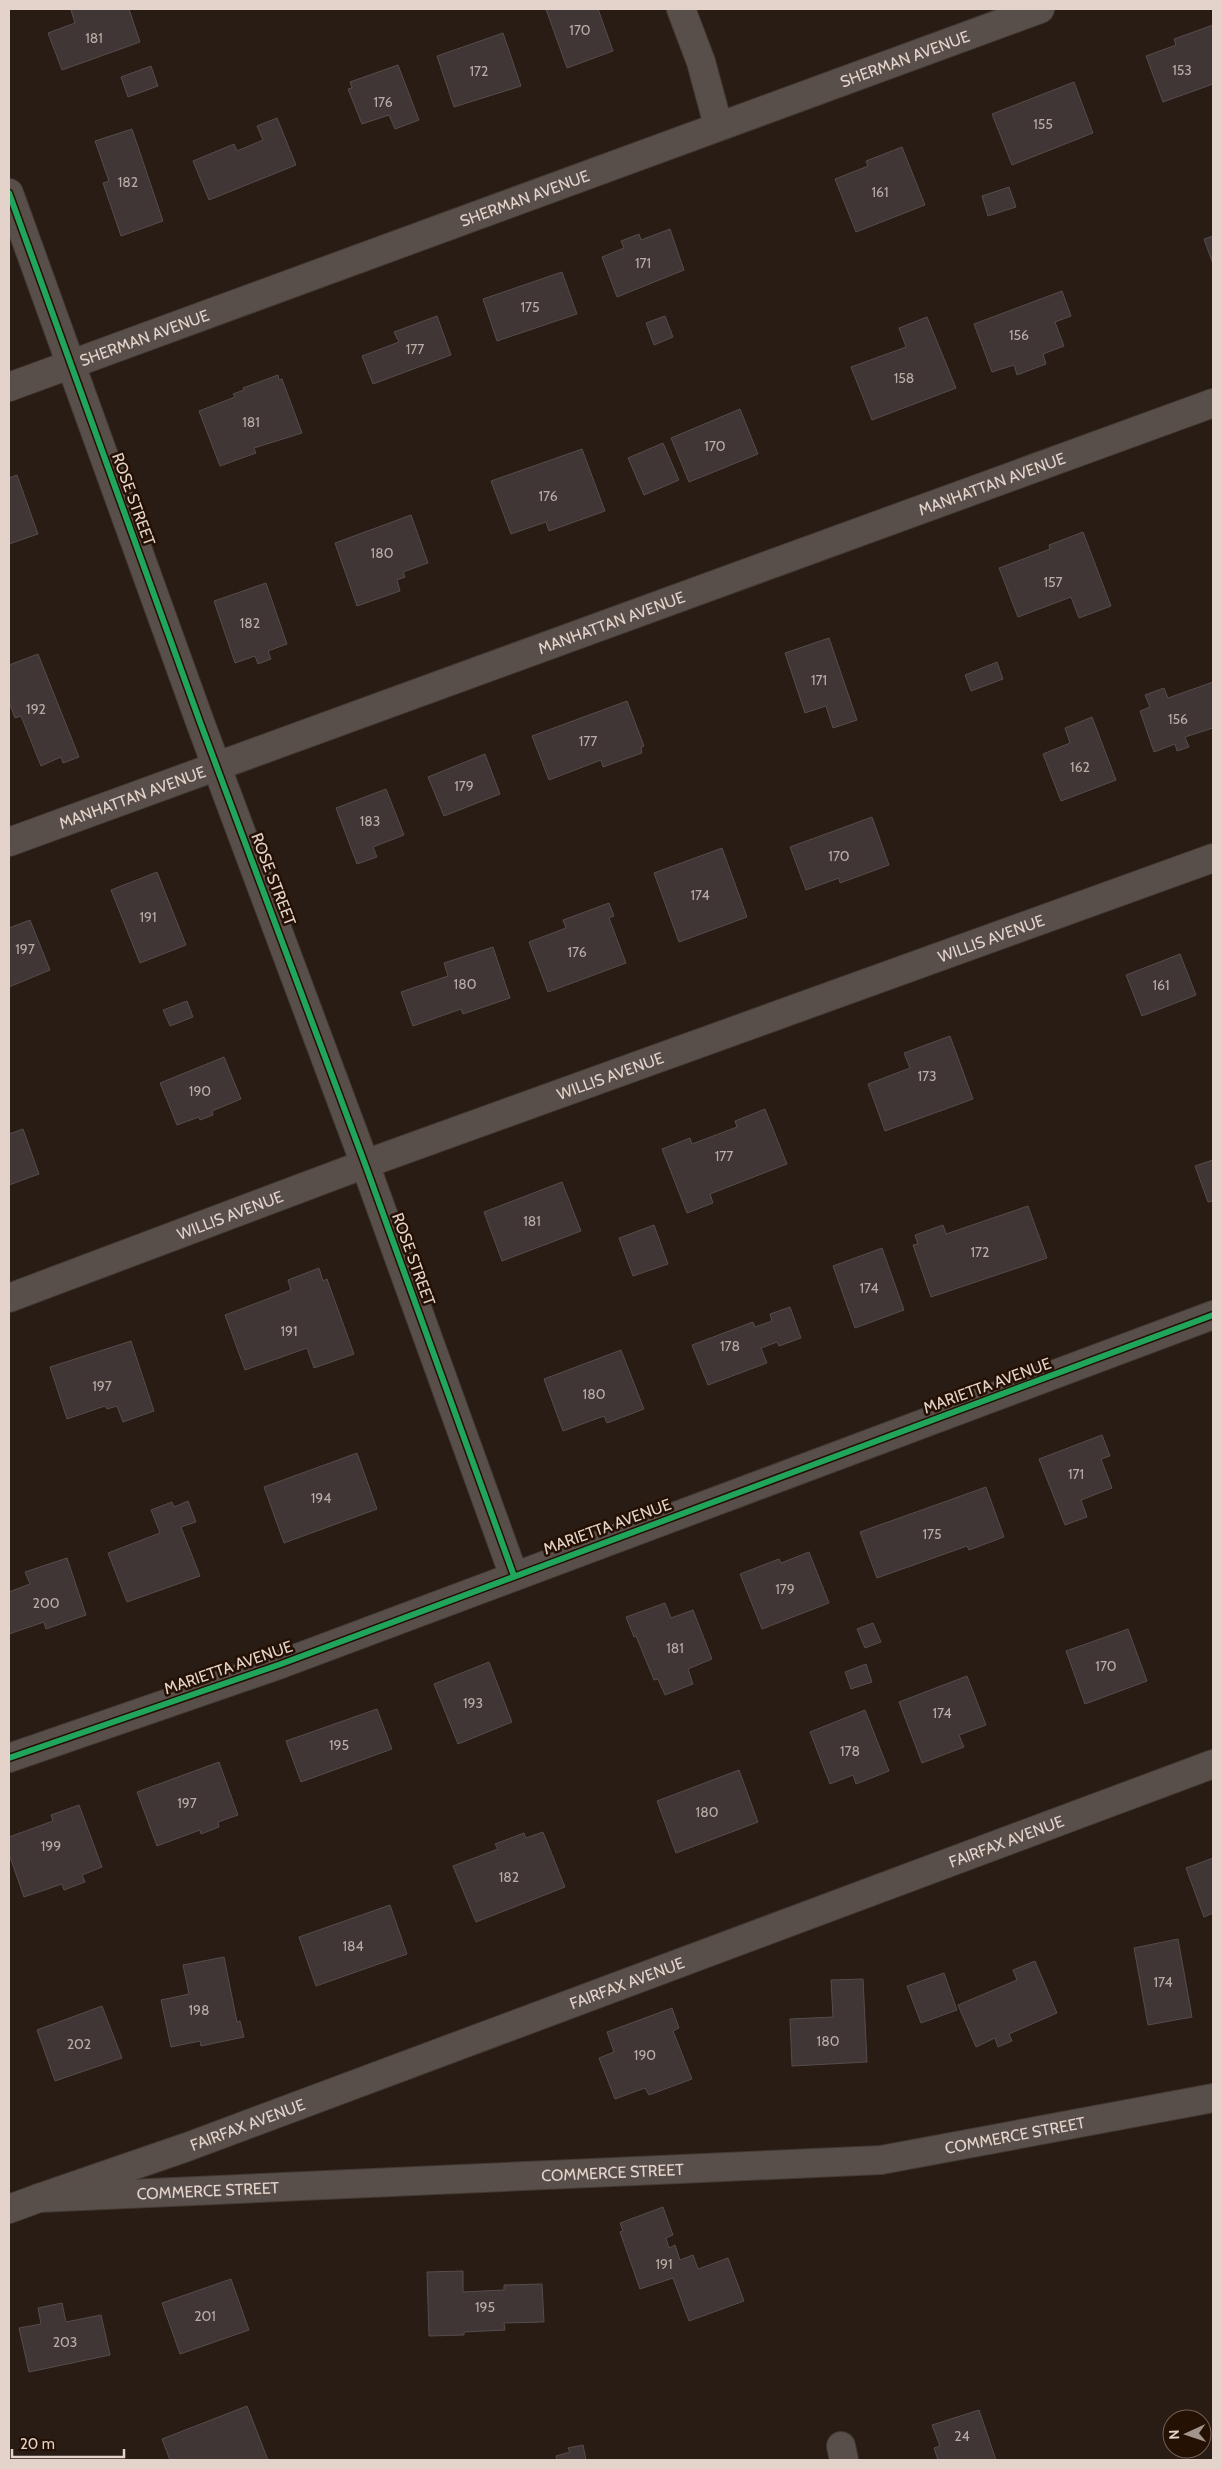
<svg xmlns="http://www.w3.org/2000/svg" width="1222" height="2469" font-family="Cabin,sans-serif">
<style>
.building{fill:#403635;stroke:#564c4c}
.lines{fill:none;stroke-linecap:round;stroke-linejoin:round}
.minor-casing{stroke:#433933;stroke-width:30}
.minor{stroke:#594f4a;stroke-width:28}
.cycleway-casing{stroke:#251004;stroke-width:9}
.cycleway{stroke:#20a55d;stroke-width:6}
.labels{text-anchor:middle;stroke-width:5;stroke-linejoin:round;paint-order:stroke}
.number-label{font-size:14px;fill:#baaca6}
.street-label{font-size:16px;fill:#e3d3cb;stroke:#251004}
</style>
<rect width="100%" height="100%" fill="#281c14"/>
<!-- building -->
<g class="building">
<polygon points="75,9 129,9 140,42 62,70 48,33 75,23 71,10"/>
<polygon points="546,9 598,9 613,51 567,68"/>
<polygon points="1213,25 1213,84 1163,102 1146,56 1176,45 1174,39"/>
<polygon points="503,33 521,86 454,107 437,56"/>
<polygon points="398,65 419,120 395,129 389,115 362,124 348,89 352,88 350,82"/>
<polygon points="151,66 158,86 128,97 121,77"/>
<polygon points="1074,82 1093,133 1012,165 992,114"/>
<polygon points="277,118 296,165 209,200 193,161 234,144 237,151 263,140 257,126"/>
<polygon points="132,129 163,221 121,236 103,183 109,181 95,141"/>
<polygon points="902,147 925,205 856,232 835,179 868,166 866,161"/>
<polygon points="1009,187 1016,207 988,216 982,196"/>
<polygon points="670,229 684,270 617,297 602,257 624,248 621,241 639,234 641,240"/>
<polygon points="1213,236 1213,264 1204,239"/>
<polygon points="562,272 577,314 497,341 483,299"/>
<polygon points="1062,291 1071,316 1055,322 1064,346 1043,354 1046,364 1017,375 1014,365 992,372 974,324"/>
<polygon points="437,316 451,355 373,384 362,356 399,342 394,332"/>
<polygon points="665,316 673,337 654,345 646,323"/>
<polygon points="927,317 956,388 872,420 851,367 906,347 899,328"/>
<polygon points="278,375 279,380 282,379 302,433 254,448 256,453 220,466 199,411 235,397 233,394 244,390 243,388"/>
<polygon points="740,409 758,454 689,482 671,438"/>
<polygon points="663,443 679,480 644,495 628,458"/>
<polygon points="582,449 605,511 549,531 546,522 511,534 491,481"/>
<polygon points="17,475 38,534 9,544 9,478"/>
<polygon points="411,515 428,563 403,572 405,577 397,580 400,591 357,606 335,543"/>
<polygon points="1083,532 1111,606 1079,618 1071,597 1018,617 999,568 1050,549 1049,545"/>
<polygon points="266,583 287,644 268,651 271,659 258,664 255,656 235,663 214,601"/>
<polygon points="829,638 857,720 833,728 826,706 805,713 785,653"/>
<polygon points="38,654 79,757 63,763 61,757 41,766 21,716 15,718 9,702 9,665"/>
<polygon points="997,662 1003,679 971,691 965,675"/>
<polygon points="1213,682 1213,728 1185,737 1189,747 1177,751 1175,744 1154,752 1140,711 1150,707 1145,695 1164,688 1168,698"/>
<polygon points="627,701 644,746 641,747 642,753 603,767 601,760 549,780 532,736"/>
<polygon points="1092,717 1116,780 1061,801 1043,754 1070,743 1065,728"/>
<polygon points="485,754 500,794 444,816 428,777"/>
<polygon points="386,789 404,835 373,847 377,857 357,864 336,808"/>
<polygon points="872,817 889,865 840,883 839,878 806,890 790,847"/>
<polygon points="722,848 747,917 679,942 654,873"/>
<polygon points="157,872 186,945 140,963 111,890"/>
<polygon points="609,903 614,916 609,918 626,963 548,992 529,942 566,928 563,920"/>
<polygon points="30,920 50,970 9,987 9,928"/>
<polygon points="493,947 510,998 463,1014 461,1009 413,1026 401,992 448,976 444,963"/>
<polygon points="1180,954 1196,995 1142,1016 1126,975"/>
<polygon points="187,1001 193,1017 170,1026 163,1010"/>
<polygon points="950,1036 973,1099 885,1131 868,1084 910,1068 904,1053"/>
<polygon points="224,1057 241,1099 212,1111 213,1115 200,1120 199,1117 177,1125 160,1083"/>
<polygon points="765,1109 787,1164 710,1194 713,1203 687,1213 662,1149 690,1138 692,1144 737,1127 735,1121"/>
<polygon points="23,1129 39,1174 9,1185 9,1134"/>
<polygon points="1213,1160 1213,1201 1208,1202 1195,1166"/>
<polygon points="562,1182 581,1231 502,1261 484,1212"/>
<polygon points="1028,1206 1047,1258 931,1297 913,1245 918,1244 915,1235 943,1225 946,1234"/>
<polygon points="654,1225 668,1264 633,1276 619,1238"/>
<polygon points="882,1248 904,1310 855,1328 833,1266"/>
<polygon points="319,1268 323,1281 327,1279 354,1354 314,1368 307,1348 245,1370 225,1315 291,1290 288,1280"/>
<polygon points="790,1307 801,1338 779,1346 777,1342 761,1348 767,1363 708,1385 692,1345 753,1322 755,1327 772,1321 770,1314"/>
<polygon points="131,1341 154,1411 123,1422 117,1406 107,1409 105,1406 67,1419 50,1367"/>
<polygon points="621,1350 644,1409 607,1423 604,1416 563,1431 544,1379"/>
<polygon points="1102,1435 1110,1456 1101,1459 1112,1488 1081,1500 1087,1517 1065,1525 1039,1459"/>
<polygon points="357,1453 377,1509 284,1543 264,1487"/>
<polygon points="986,1487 1004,1537 969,1550 967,1546 877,1578 860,1532"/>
<polygon points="188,1501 196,1522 181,1527 200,1576 127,1602 108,1553 160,1533 151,1510 172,1502 174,1507"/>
<polygon points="809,1552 829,1603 762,1629 740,1574 779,1559 781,1563"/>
<polygon points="67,1558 86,1615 46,1629 44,1622 9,1634 9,1592 30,1584 25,1572"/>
<polygon points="665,1603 671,1618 693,1610 712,1659 688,1669 693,1684 665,1695 658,1679 654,1680 636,1636 634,1637 626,1617"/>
<polygon points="873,1623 881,1642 865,1648 857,1629"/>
<polygon points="1128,1629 1147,1681 1085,1704 1066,1651"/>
<polygon points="489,1662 512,1722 458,1744 434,1684"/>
<polygon points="866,1664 872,1682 851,1689 845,1672"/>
<polygon points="967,1676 986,1725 959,1735 964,1747 922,1763 899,1702"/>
<polygon points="377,1709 392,1749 301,1782 286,1741"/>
<polygon points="865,1710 889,1771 856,1784 853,1775 830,1784 810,1732"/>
<polygon points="219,1762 238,1815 218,1822 219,1827 201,1834 200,1830 157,1846 137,1792"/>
<polygon points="739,1770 758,1822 676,1853 657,1801"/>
<polygon points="79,1805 102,1867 82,1875 85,1882 64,1890 62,1884 24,1897 9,1854 9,1837 53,1821 51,1815"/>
<polygon points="543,1832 565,1887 476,1922 453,1866 498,1849 495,1844 524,1833 526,1838"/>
<polygon points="1213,1858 1213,1913 1204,1917 1186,1868"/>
<polygon points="390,1905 407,1954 316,1986 299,1937"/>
<polygon points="1178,1939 1192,2017 1148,2025 1134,1948"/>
<polygon points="224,1957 237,2022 240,2021 244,2037 201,2046 200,2041 171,2047 161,2000 189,1994 183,1965"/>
<polygon points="1035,1961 1057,2013 1009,2034 1012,2041 998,2047 995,2038 976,2047 958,2005 1017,1980 1013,1970"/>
<polygon points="944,1973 957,2010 921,2023 907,1986"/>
<polygon points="863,1979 867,2062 792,2066 790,2019 833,2017 831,1980"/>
<polygon points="102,2006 122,2058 55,2081 37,2030"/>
<polygon points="672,2008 679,2028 673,2031 692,2079 649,2095 645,2088 615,2099 599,2058 614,2052 607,2032"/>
<polygon points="663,2207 673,2235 666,2238 669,2248 675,2245 680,2260 693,2255 698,2269 728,2258 744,2301 689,2321 673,2278 640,2289 620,2232 623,2231 620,2223"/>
<polygon points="463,2271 463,2292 504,2290 504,2285 542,2284 544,2322 504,2323 505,2330 464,2332 464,2335 429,2336 427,2272"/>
<polygon points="231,2279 249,2330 180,2354 162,2303"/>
<polygon points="62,2303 66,2322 101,2315 110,2355 29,2372 19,2328 41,2324 38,2308"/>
<polygon points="247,2406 268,2460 170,2460 162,2439"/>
<polygon points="979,2410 996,2460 938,2460 934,2448 940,2446 932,2425"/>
<polygon points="583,2445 586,2460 557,2460 556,2456 570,2452 568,2448"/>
</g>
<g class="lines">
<defs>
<g id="minor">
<polyline points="681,9 701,62 718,125"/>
<polyline points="9,193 200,722 365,1164 514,1576"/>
<path id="s1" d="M9 387 1040 9"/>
<path id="s2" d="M9 842 1213 403"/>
<path id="s3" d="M9 1298 365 1164 1213 858"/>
<polyline points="9,1758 281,1664 1213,1315"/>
<path id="s4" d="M39 2198 187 2147 1213 1764"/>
<path id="s5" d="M9 2209 39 2198 881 2160 1213 2098"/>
<polyline points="841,2446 844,2460"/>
</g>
</defs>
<!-- minor casing -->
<use href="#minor" class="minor-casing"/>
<!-- minor -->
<use href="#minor" class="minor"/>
<defs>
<g id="cycleway">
<polyline points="9,193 200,722 365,1164 514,1576"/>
<polyline points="9,1758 281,1664 1213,1315"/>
</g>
</defs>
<!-- cycleway casing -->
<use href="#cycleway" class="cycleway-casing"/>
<!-- cycleway -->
<use href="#cycleway" class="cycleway"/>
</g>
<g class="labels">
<!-- number labels -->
<g class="number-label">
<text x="580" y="35">170</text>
<text x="94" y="43">181</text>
<text x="1182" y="75">153</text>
<text x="479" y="76">172</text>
<text x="383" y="107">176</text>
<text x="1043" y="129">155</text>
<text x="128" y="187">182</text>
<text x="880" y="197">161</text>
<text x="643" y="268">171</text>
<text x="530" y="312">175</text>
<text x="1019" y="340">156</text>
<text x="415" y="354">177</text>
<text x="904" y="383">158</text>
<text x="251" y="427">181</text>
<text x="715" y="451">170</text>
<text x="548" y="501">176</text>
<text x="382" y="558">180</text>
<text x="1053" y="587">157</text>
<text x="250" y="628">182</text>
<text x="819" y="685">171</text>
<text x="36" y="714">192</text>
<text x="1178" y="724">156</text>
<text x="588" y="746">177</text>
<text x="1080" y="772">162</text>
<text x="464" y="791">179</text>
<text x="370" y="826">183</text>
<text x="839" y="861">170</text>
<text x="700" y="900">174</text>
<text x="148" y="922">191</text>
<text x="25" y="954">197</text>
<text x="577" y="957">176</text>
<text x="465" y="989">180</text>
<text x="1161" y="990">161</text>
<text x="927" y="1081">173</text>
<text x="200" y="1096">190</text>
<text x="724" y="1161">177</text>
<text x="532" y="1226">181</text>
<text x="980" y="1257">172</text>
<text x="869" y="1293">174</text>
<text x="289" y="1336">191</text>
<text x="730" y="1351">178</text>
<text x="102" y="1391">197</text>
<text x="594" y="1399">180</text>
<text x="1076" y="1479">171</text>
<text x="321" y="1503">194</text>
<text x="932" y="1539">175</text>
<text x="785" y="1594">179</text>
<text x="46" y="1608">200</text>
<text x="675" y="1653">181</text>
<text x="1106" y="1671">170</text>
<text x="473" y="1708">193</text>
<text x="942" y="1718">174</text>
<text x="339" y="1750">195</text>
<text x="850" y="1756">178</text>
<text x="187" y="1808">197</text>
<text x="707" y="1817">180</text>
<text x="51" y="1851">199</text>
<text x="509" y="1882">182</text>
<text x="353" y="1951">184</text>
<text x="1163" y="1987">174</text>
<text x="199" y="2015">198</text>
<text x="828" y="2046">180</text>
<text x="79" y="2049">202</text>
<text x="645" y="2060">190</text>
<text x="664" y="2269">191</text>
<text x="485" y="2312">195</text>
<text x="205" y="2321">201</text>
<text x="65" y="2347">203</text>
<text x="962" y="2441">24</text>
</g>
<!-- street labels -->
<g class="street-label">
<text dy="6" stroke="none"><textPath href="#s1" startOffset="954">SHERMAN AVENUE</textPath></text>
<text dy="6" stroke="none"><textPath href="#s1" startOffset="549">SHERMAN AVENUE</textPath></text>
<text dy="6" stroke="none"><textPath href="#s1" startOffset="144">SHERMAN AVENUE</textPath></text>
<text dy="6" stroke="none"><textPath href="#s2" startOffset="1046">MANHATTAN AVENUE</textPath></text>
<text transform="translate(134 499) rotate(70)" y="6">ROSE STREET</text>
<text dy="6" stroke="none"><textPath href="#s2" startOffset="641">MANHATTAN AVENUE</textPath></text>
<text dy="6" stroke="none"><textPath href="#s2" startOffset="131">MANHATTAN AVENUE</textPath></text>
<text transform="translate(274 879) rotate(69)" y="6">ROSE STREET</text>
<text dy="6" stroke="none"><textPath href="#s3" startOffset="1046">WILLIS AVENUE</textPath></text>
<text dy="6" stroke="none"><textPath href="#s3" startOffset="641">WILLIS AVENUE</textPath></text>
<text dy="6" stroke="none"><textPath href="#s3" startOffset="236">WILLIS AVENUE</textPath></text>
<text transform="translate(414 1259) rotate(70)" y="6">ROSE STREET</text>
<text transform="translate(987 1385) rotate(-20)" y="6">MARIETTA AVENUE</text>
<text transform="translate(607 1526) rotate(-20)" y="6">MARIETTA AVENUE</text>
<text transform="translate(228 1667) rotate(-19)" y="6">MARIETTA AVENUE</text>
<text dy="6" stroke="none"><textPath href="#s4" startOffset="1031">FAIRFAX AVENUE</textPath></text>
<text dy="6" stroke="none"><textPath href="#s4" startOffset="626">FAIRFAX AVENUE</textPath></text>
<text dy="6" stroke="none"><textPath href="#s4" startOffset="221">FAIRFAX AVENUE</textPath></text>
<text dy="6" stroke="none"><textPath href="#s5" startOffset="1011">COMMERCE STREET</textPath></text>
<text dy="6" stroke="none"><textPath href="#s5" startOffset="606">COMMERCE STREET</textPath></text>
<text dy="6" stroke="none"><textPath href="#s5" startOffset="201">COMMERCE STREET</textPath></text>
</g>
</g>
<!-- border -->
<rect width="1222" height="2469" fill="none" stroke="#e3d3cb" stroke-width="20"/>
<!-- north arrow -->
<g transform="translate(1187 2434) rotate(267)"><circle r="24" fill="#251004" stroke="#715e54"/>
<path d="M0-4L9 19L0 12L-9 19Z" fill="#a2938b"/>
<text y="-8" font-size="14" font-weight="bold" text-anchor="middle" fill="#e3d3cb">N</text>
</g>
<!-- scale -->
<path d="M12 2449v8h112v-8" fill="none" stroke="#e3d3cb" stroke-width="2.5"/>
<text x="20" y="2449" font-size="15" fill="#e3d3cb" stroke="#251004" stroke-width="4" paint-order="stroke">20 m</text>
</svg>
